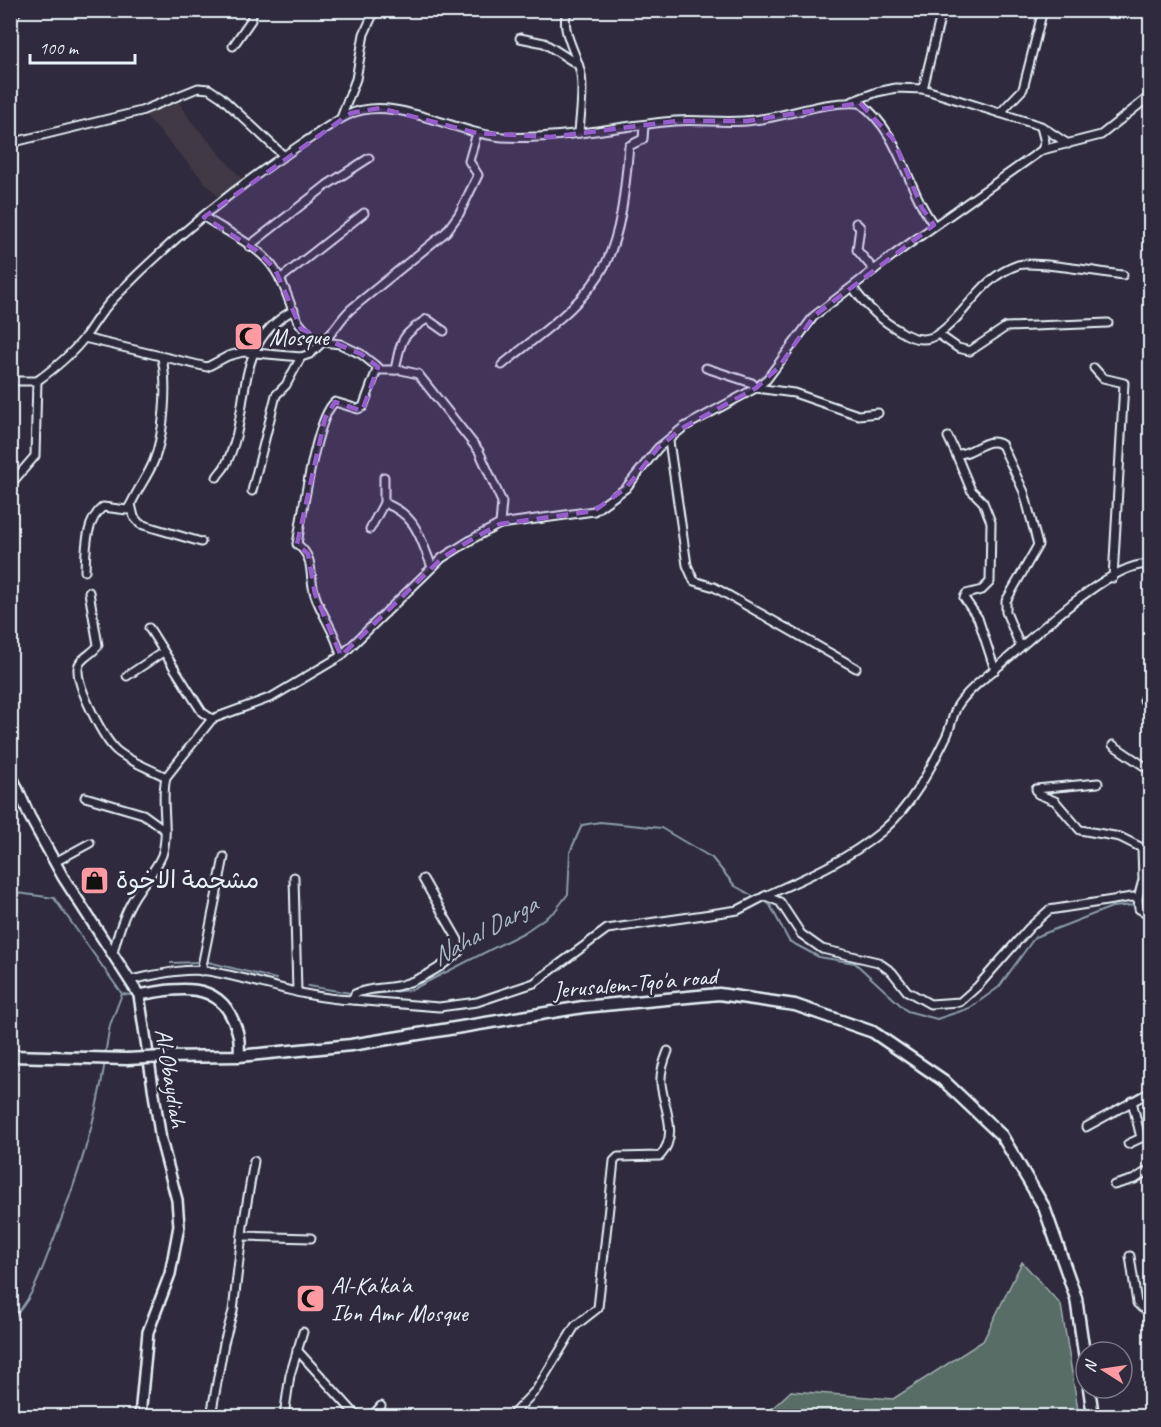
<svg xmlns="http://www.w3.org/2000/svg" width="1161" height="1427" font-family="Caveat,'Playpen Sans Arabic',sans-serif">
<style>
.built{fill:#413745}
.green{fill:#596d66;stroke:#a0afaf;stroke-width:1.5}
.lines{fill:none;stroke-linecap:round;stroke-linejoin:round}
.stream{stroke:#8c9cac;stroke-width:2}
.street-casing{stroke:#e8f1f8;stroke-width:11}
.secondary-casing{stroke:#e8f1f8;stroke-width:14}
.primary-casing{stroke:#e8f1f8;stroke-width:15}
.street{stroke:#2f2a3d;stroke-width:7}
.secondary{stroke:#2f2a3d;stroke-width:9}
.primary{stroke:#2f2a3d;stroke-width:10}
.primary-bridge-casing{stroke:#e8f1f8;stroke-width:15;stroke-linecap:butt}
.primary-bridge{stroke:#2f2a3d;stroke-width:10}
.marked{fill:#965dcd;fill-opacity:0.2;stroke:#965dcd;stroke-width:4.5;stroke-dasharray:12 8;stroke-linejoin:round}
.labels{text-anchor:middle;stroke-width:5;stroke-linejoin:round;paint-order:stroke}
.poi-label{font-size:24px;fill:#e8f1f8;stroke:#2f2a3d;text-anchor:start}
.street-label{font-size:24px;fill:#e8f1f8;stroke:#2f2a3d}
.water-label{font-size:26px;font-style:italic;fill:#aab9c5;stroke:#2f2a3d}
</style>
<rect width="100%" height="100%" fill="#2f2a3d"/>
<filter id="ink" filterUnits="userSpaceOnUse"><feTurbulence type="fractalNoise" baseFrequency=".0167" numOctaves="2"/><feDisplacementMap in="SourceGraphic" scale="12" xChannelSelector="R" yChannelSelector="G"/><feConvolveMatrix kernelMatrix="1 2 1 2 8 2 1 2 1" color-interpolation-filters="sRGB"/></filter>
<g filter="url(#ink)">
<!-- built -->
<polygon class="built" points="178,101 191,121 243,180 219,198 145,115"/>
<!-- green -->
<polygon class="green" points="1022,1262 1061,1305 1079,1416 764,1416 791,1391 893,1399 983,1341"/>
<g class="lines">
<!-- stream -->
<g class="stream">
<polyline points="10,892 54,898 122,994"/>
<polyline points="766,902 770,905 789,941 819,957 855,963 907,1011 937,1019 970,1008 999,987 1035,937 1112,907 1135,905"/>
<polyline points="1143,904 1150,908"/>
<polyline points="208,962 276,979"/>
<polyline points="171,963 200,962"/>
<polyline points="308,986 350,993"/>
<polyline points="362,995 411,990 525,932 555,911 568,894 570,852 582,825 600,822 661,828 712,858 735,886 753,896"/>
<polyline points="105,1055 110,1025 122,994 131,995"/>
<path d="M10 1321C33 1300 42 1269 53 1241 76 1182 96 1123 105 1061"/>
</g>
<defs>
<g id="street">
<path d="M568 10C558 29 579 56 581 75 584 93 580 115 579 133"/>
<polyline points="114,13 115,10"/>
<polyline points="10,19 18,10"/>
<polyline points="520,38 544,43 577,64"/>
<polyline points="233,46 251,20 253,11"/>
<polyline points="923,89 942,10"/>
<polyline points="853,101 877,92 896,88 923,89 1041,126 1068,144"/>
<polyline points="1000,113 1023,89 1043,10"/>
<polyline points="341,118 356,79 364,34 375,10"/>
<polyline points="1041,127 1045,142 1042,150"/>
<polyline points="10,143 141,111 198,88 209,89 221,97 284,156"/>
<path d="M204 217C227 232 260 246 275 270 295 300 287 325 323 342 334 332 340 319 351 309L446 232 459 214 478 175 469 161 477 133"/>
<polyline points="856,223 860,227 857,250 874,270"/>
<polyline points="249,246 327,185 369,158"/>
<polyline points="280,279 364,213"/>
<path d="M853 288C866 306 880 320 900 331 912 339 925 343 938 334 967 315 979 278 1018 265 1032 260 1104 273 1123 275"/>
<polyline points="938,334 958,348 970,351 1006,327 1108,323"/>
<polyline points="84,338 207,367 228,356 243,352 301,357 310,354 323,342 340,344 361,354 381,370 401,370 418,374 479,451 502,502 500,524"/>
<path d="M162 358C168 386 164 437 153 463 147 477 137 490 131 504L134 517 140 524 201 542"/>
<path d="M502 365C537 336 585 305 606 263 623 227 625 185 629 146L643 139 644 125"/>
<polyline points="706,368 752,383 756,388 794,393 858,415 878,413"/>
<polyline points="1094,368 1103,378 1124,383 1113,578"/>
<path d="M395 370C401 340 401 335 427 319L444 331"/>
<polyline points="10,381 37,381"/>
<path d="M948 437 956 454C972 456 987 434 1002 445L1024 492 1038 545 1006 601V612L1020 646"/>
<polyline points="669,441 687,565 694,581 714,587 856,668"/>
<polyline points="956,454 971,490 983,502 991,522 990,582 982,590 966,594 964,598 978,618 995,670"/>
<path d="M217 477C219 473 223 470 225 466 254 412 229 344 294 310"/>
<path d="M10 485 35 456 37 381C55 368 72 354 85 337 94 324 102 310 113 299 169 241 233 189 300 145 316 135 331 123 348 115 392 93 456 134 502 137 560 140 617 126 675 121 701 119 728 124 754 120 789 116 825 100 860 103 902 134 905 186 934 225"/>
<polyline points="252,491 276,395 286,385 301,357"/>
<path d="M384 503C417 515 420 538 432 567"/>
<polyline points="370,529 384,503 384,477"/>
<path d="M85 571C86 550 85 521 103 507L127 510 131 504"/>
<path d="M89 592 98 645C94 654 78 658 78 669 77 687 103 738 116 750 128 761 151 769 166 777"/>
<polyline points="149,628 202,712 212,719"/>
<path d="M341 656C337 634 322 616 315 595 308 574 316 559 297 544 302 517 316 416 335 402L358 409 363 407 378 367"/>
<polyline points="127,676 163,652"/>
<polyline points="1144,700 1150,689"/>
<polyline points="1113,745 1150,770"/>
<polyline points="1098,783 1036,789 1038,794 1055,801 1080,830 1120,837 1142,848 1143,880 1138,898"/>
<polyline points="85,797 143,814 165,830"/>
<polyline points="55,862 90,843"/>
<polyline points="294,877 297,992"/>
<path d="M765 896C805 878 847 860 881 832 911 807 930 770 947 735 951 726 953 713 958 705 970 687 992 673 1008 658 1034 636 1116 558 1150 565"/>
<path d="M113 953C118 932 126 908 139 890 147 878 157 868 162 855 170 830 160 802 166 777L212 719 272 697 341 656 442 558 474 538 500 524 594 511 626 488 658 448 684 427 756 388 767 379 814 316 892 256 1042 150 1101 135 1150 96"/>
<polyline points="201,971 224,857"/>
<path d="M130 980C156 975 182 968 208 971 257 979 304 999 353 1000L355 994C369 987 382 989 397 986 421 980 441 968 459 952L458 940 423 879"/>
<polyline points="353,1000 439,1007 477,1002 534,983 607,929 738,910 765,896 780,902 801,934 822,949 878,962 892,972 907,991 930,1004 960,1002 978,986 1029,928 1049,910 1132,897 1138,898 1139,909 1150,915"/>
<polyline points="1086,1127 1150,1092"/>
<polyline points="1128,1144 1141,1138 1132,1101"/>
<polyline points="1114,1185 1135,1179 1150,1169"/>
<polyline points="242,1236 311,1238"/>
<polyline points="1130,1256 1137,1303 1142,1308 1150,1308"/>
<polyline points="297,1350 357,1416"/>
<polyline points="211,1416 224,1343 233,1311 243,1226 254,1161"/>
<polyline points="284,1416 290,1375 303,1332"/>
<polyline points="372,1416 381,1406"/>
<path d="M511 1416 536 1390 575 1326 598 1308 614 1161 618 1157 660 1156C680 1134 663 1107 661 1083 660 1073 664 1061 668 1051"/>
</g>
<g id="secondary">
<polyline points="10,772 30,817 63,877 139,995 161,1140 177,1200 179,1226 170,1274 148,1332 140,1416"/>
<path d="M139 995C174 989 216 979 233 1020 239 1033 240 1041 239 1056"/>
<polyline points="1146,1416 1150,1394"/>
</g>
<g id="primary">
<polyline points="10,1056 127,1059"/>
<polyline points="164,1057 239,1056 351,1045 583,1007 719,994 795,1005 873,1032 943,1080 1002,1136 1044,1207 1076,1298 1086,1367"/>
<polyline points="1089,1388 1093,1416"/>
</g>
</defs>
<!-- street casing -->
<use href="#street" class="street-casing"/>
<!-- secondary casing -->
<use href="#secondary" class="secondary-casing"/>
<!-- primary casing -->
<use href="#primary" class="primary-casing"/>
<!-- street -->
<use href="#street" class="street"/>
<!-- secondary -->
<use href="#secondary" class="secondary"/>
<!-- primary -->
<use href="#primary" class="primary"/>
<defs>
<polyline id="primary-bridge" points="127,1059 164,1057"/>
</defs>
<!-- primary-bridge casing -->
<use href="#primary-bridge" class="primary-bridge-casing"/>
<!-- primary-bridge -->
<use href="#primary-bridge" class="primary-bridge"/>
</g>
</g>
<!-- marked area -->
<path class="marked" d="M860 103 893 139 922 208 934 225 814 316 779 367 756 388 684 427 658 448 626 488 594 511 500 524 474 538 442 558 341 656 315 594 308 554 297 544 325 418 335 402 362 411 378 367 361 354 301 329 275 269 257 251 204 217 351 113 380 108 477 133 551 137 676 121H747Z"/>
<!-- icons -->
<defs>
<symbol id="mosque-square" viewBox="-11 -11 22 22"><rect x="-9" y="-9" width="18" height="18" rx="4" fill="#ff9aa2" stroke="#2f2a3d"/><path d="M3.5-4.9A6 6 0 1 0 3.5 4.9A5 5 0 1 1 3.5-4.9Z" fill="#111"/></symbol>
<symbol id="shop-square" viewBox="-11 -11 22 22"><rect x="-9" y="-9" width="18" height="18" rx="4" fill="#ff9aa2" stroke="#2f2a3d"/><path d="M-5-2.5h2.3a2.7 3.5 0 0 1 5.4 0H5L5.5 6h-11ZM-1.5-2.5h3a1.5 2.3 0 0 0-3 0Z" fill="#111"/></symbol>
</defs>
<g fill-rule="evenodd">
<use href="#mosque-square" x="232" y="320" width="33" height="33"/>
<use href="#shop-square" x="78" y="864" width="33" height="33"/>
<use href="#mosque-square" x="294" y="1282" width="33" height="33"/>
</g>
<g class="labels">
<!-- poi labels -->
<g class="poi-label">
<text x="269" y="345">Mosque</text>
<text x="116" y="888">مشحمة الاخوة</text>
<text x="331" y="1293">Al-Ka'ka'a<tspan x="331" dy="28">Ibn Amr Mosque</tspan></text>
</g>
<!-- street labels -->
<g class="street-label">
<text transform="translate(635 983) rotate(-5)" y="8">Jerusalem-Tqo'a road</text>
<text transform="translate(171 1078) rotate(81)" y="8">Al-Obaydiah</text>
</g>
<!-- water labels -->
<g class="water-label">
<text transform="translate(484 930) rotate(-29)" y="9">Nahal Darga</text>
</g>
</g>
<!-- margin -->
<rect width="1161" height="1427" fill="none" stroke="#2f2a3d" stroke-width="36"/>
<rect x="18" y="18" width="1125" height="1391" fill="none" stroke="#e8f1f8" stroke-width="2" filter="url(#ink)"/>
<!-- north arrow -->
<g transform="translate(1104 1370) rotate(282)"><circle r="28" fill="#2f2a3d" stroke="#797a88" stroke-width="1.5"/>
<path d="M0-4.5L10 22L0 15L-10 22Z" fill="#ff9aa2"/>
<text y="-9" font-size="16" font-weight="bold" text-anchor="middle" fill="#e8f1f8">N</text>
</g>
<!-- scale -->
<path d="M30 54v9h105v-9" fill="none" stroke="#e8f1f8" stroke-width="3"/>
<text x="39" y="54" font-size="18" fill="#e8f1f8" stroke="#2f2a3d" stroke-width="4.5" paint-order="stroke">100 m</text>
</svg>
